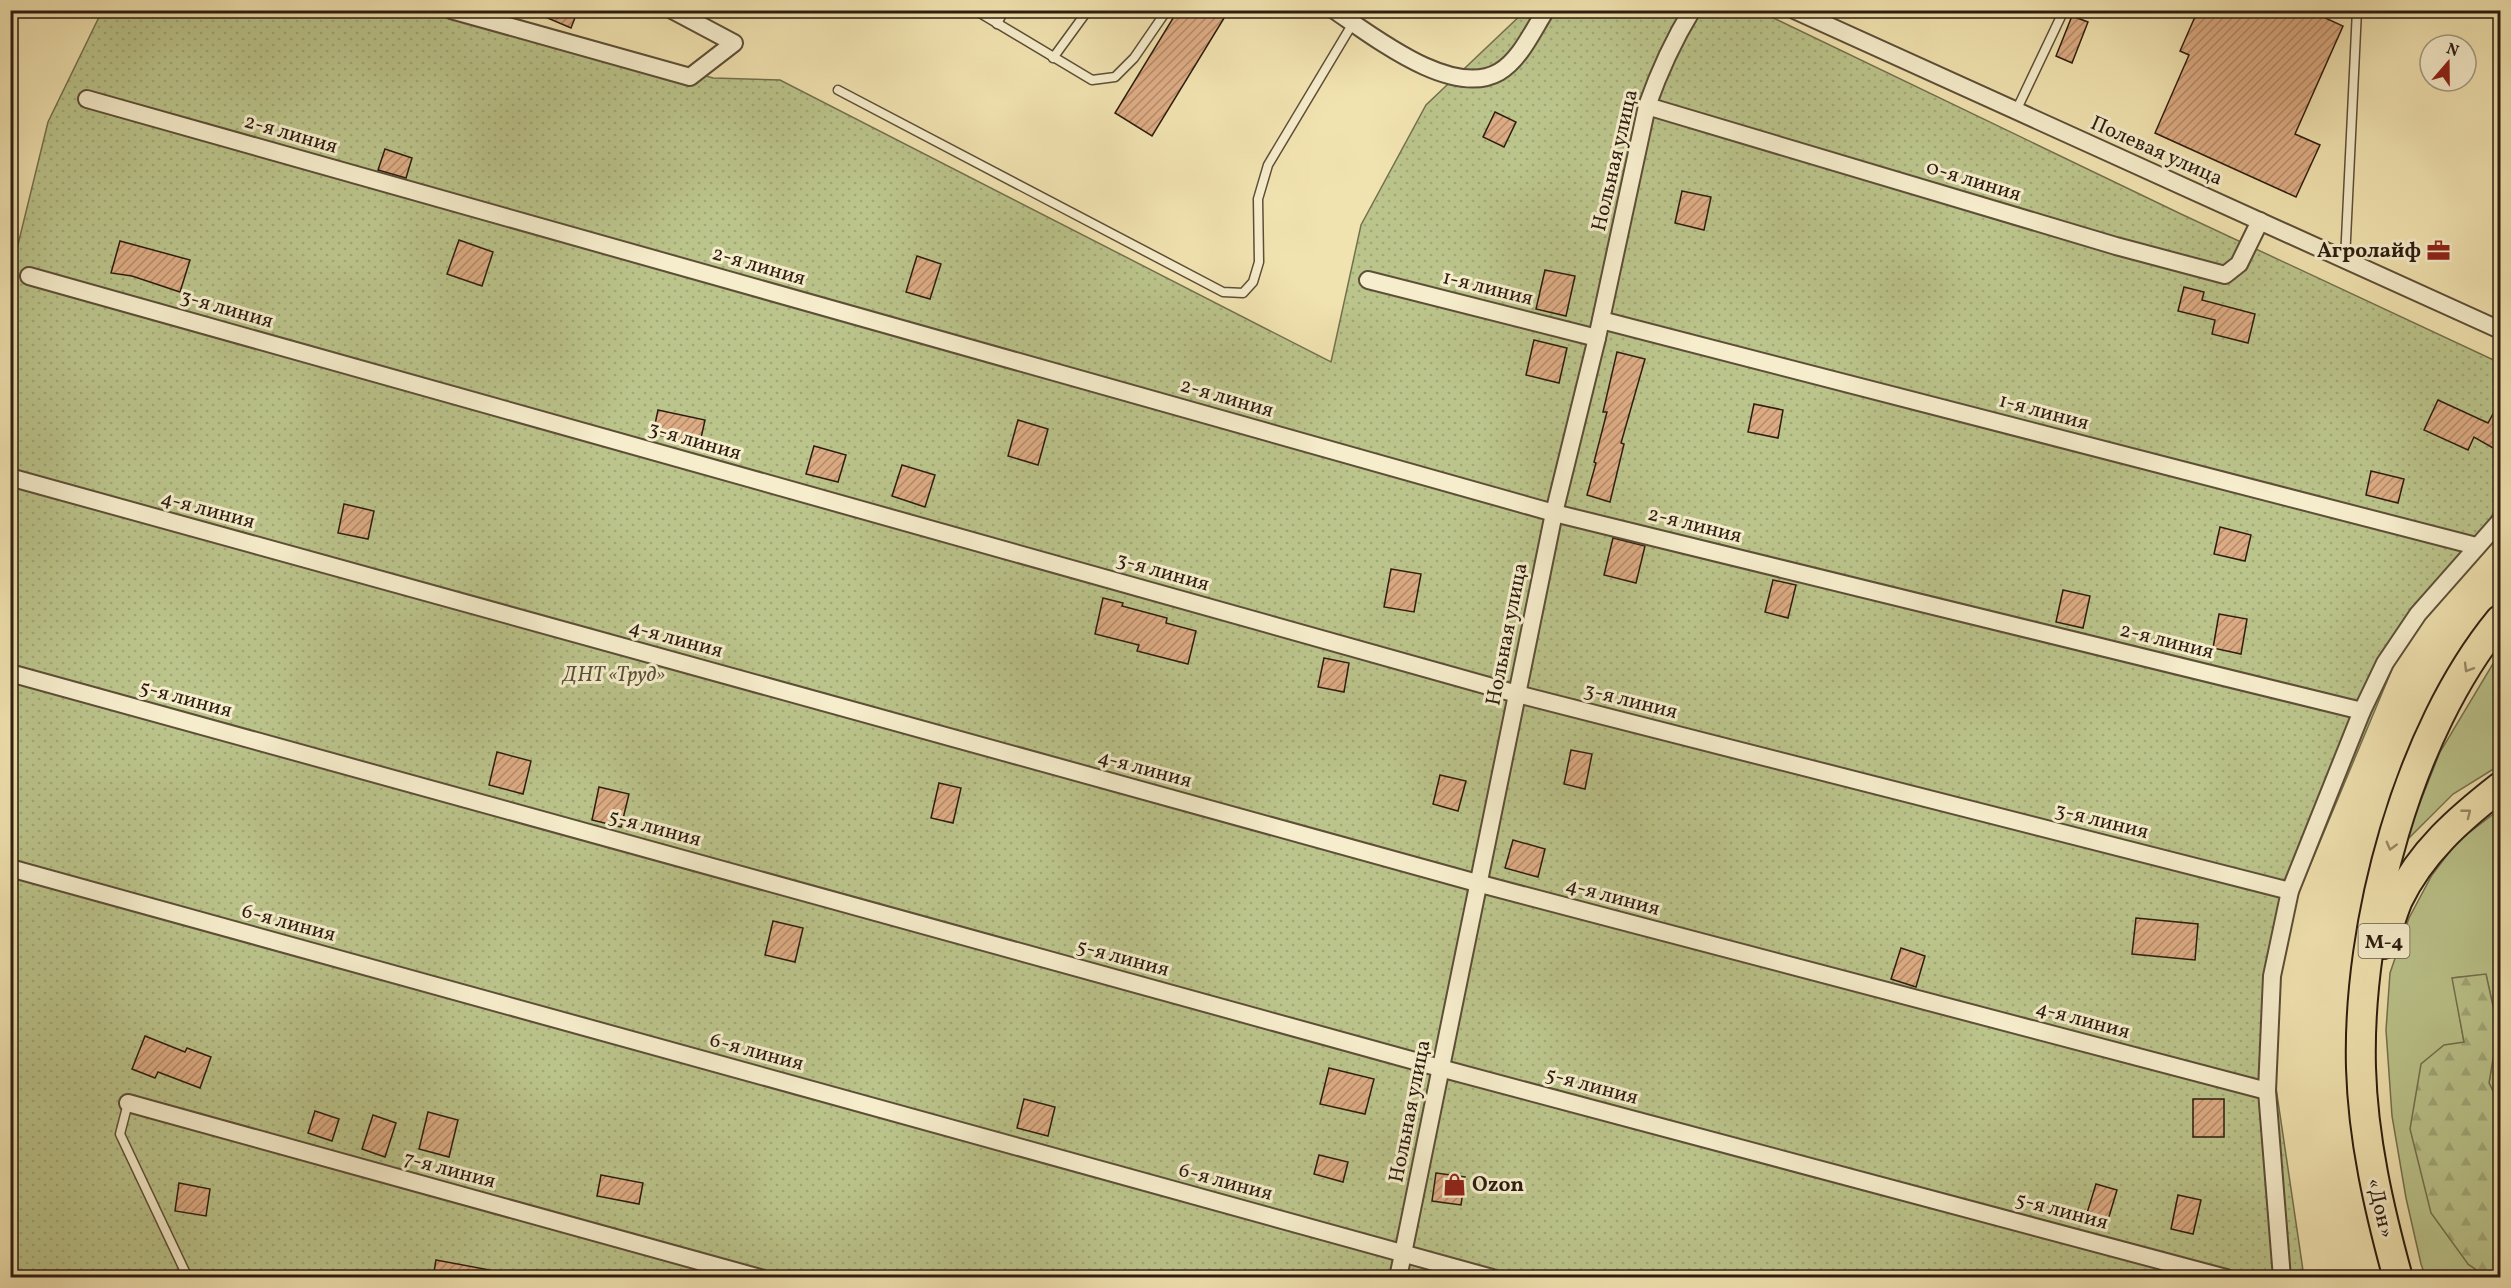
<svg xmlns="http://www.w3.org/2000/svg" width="2511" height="1288" font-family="Vollkorn,serif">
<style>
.green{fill:#bbc48b;stroke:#74704e;stroke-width:1.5}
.forest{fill:url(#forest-firs);stroke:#74704e;stroke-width:1.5}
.garden{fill:url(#garden-dots);stroke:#74704e;stroke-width:1.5}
.building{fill:url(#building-hatch);stroke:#2c1d10;stroke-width:1.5}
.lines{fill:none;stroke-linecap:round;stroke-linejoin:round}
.service-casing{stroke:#5d4e38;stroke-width:11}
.minor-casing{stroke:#5d4e38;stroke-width:20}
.trunk-casing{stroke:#2c1d10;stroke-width:32}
.path{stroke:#2c1d10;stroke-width:4;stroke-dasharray:1.5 3;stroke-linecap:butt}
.service{stroke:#f6edcc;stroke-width:8}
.minor{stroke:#f6edcc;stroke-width:16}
.trunk{stroke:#f1e3b0;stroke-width:28}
.oneway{stroke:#988a68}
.labels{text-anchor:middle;stroke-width:6;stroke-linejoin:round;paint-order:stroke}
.shield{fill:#f6edcc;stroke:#695b48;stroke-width:1.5}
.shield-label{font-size:20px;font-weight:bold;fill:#2c1d10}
.street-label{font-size:21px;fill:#2c1d10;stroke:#f6edcc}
.poi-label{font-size:21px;font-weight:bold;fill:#2c1d10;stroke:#f6edcc;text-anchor:end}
.park-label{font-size:21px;font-style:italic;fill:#574f35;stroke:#f6edcc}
</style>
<defs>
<pattern id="forest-firs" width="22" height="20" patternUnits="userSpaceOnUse" patternTransform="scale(1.5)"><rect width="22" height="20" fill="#bbc48b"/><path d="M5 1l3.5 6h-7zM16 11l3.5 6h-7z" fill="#a1a877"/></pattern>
<pattern id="garden-dots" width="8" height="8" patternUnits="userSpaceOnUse" patternTransform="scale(1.5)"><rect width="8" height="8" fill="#bbc48b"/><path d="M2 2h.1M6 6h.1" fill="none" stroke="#a1a877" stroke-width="1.8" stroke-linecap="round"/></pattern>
<pattern id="building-hatch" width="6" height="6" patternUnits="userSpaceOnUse" patternTransform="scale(1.5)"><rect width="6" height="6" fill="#ddab83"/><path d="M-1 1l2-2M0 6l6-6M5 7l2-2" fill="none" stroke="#b38b6a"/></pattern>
</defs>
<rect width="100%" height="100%" fill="#f1e3b0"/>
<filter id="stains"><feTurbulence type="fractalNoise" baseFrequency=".00333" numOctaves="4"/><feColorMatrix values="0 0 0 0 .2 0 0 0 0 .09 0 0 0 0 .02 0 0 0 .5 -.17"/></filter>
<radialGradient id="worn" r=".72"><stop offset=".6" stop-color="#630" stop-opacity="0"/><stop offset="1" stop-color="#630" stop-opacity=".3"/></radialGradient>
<!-- green -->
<g class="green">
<polygon points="2500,652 2500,765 2453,794 2404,843 2440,752"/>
<polygon points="2500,809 2500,1105 2489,1083 2498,1029 2486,975 2453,978 2464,1042 2468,1264 2487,1277 2426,1278 2421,1264 2406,1198 2392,1116 2386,1030 2390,973 2409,918 2432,875 2457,842"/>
</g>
<!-- forest -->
<polygon class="forest" points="2486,974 2498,1029 2489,1083 2500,1105 2500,1278 2487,1277 2468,1264 2431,1213 2410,1129 2421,1064 2444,1045 2464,1042 2452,978"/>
<!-- garden -->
<polygon class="garden" points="102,11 475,11 713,78 780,80 1331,362 1361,225 1426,105 1525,11 1759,11 2181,214 2500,363 2500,502 2477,541 2403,643 2283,930 2274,1074 2304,1277 11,1278 11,273 48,122"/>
<!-- building -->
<g class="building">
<polygon points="529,10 578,10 571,28"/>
<polygon points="1178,10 1229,10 1152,136 1115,113"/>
<polygon points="2198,10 2308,10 2343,26 2295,134 2320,145 2296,197 2155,133 2189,55 2180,51"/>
<polygon points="2072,16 2088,22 2072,63 2056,56"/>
<polygon points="1495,112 1516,122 1504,147 1483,137"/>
<polygon points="385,149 412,158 406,178 378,170"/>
<polygon points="1682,191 1711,197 1704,230 1675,223"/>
<polygon points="459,240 493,252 482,286 447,274"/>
<polygon points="120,241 190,260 180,292 132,276 111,273"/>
<polygon points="917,256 941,264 930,299 906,292"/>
<polygon points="1545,270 1575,276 1566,316 1536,309"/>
<polygon points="2184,287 2204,292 2202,300 2255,314 2248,343 2212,334 2215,320 2178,311"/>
<polygon points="1534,340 1567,348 1559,383 1526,375"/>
<polygon points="1617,352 1645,359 1621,443 1624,444 1610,502 1587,495 1596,463 1594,462 1607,412 1603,412"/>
<polygon points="2438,400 2488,423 2500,401 2500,452 2474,437 2468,450 2424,430"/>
<polygon points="1754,404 1783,410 1778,438 1748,432"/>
<polygon points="658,410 705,420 699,447 681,443 682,440 653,434"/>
<polygon points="1018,420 1048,429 1038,465 1008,456"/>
<polygon points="814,446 846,455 838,482 806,474"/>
<polygon points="902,465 935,475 925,507 892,496"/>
<polygon points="2371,471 2404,479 2398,503 2366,495"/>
<polygon points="344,504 374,511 368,539 338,533"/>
<polygon points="2220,527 2251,535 2245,561 2214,554"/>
<polygon points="1613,538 1645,546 1636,583 1604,575"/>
<polygon points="1391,569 1421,574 1414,612 1384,607"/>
<polygon points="1773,580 1796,585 1788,618 1765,612"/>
<polygon points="2063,590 2090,596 2083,628 2056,622"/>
<polygon points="1103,598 1123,603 1122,606 1167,618 1166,623 1196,631 1188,664 1137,651 1139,645 1095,634"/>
<polygon points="2219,614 2247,619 2241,654 2213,648"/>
<polygon points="1324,658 1349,663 1344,692 1318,687"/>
<polygon points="1571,750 1592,754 1585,789 1564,784"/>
<polygon points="497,752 531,761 523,794 489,785"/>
<polygon points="1440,775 1466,781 1458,811 1433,804"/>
<polygon points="939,783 961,788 953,823 931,818"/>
<polygon points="599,787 629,794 621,827 592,820"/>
<polygon points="1513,840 1545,849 1538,877 1505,868"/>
<polygon points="2136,918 2198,924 2195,960 2132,954"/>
<polygon points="773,921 803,928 795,962 765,955"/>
<polygon points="1901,948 1925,956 1916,987 1891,979"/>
<polygon points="145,1036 185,1052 187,1048 211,1057 200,1088 158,1072 155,1078 132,1069"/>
<polygon points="1329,1068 1374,1079 1365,1114 1320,1104"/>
<polygon points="1024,1099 1055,1107 1048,1136 1017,1128"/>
<rect x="2193" y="1099" width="31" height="38"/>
<polygon points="315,1111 339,1119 332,1141 308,1133"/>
<polygon points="428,1112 458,1120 449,1157 419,1149"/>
<polygon points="373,1115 396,1123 385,1157 362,1149"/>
<polygon points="1319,1155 1348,1162 1343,1182 1314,1174"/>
<polygon points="1436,1173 1465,1177 1461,1205 1432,1201"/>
<polygon points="601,1175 643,1183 639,1204 597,1196"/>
<polygon points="179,1183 210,1189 206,1216 175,1211"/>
<polygon points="2096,1184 2117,1190 2108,1220 2087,1213"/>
<polygon points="2178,1195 2201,1200 2193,1234 2171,1229"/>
<polygon points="436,1260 490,1270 489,1278 433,1278"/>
</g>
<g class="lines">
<defs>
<g id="service">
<polyline points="975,10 1092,80 1115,77 1134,58 1167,10"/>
<polyline points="997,24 1004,10"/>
<polyline points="1053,58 1088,10"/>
<polyline points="838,90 1223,292 1243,293 1253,282 1259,262 1258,199 1268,165 1353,23"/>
<polyline points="2016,111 2064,10"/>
<polyline points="2345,260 2357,10"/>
<polyline points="128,1103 120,1134 188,1278"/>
</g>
<g id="minor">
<polyline points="451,10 690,77 734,43 672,10"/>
<path d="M1334 10C1373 36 1452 99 1499 72 1520 60 1533 30 1546 10"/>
<polyline points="1794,10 2500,330"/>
<polyline points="87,99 1554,513 2362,711"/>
<polyline points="1647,106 2116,246 2225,275 2239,264 2260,221"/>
<polyline points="29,276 1517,694 2290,891"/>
<polyline points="1368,280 1597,338"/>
<polyline points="1601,320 2476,546"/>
<polyline points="13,478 1477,883 2267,1091"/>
<polyline points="10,673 1440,1068 2226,1278"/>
<polyline points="10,868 1492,1278"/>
<polyline points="128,1103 760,1278"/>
<path d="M1398 1278 1554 513 1597 338 1647 106C1659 72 1673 41 1692 10"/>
<polyline points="2282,1278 2267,1091 2272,976 2290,891 2362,711 2385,663 2418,614 2500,521"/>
</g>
<g id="trunk">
<path d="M2383 944C2388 930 2392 914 2398 900 2421 852 2459 819 2500 787"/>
<path d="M2398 1278C2379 1209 2363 1139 2361 1068 2357 924 2408 732 2500 620"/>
</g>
</defs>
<!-- service casing -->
<use href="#service" class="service-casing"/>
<!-- minor casing -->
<use href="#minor" class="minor-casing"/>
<!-- trunk casing -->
<use href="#trunk" class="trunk-casing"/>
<!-- path -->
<polyline class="path" points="1370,15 1381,10"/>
<!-- service -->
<use href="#service" class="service"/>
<!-- minor -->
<use href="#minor" class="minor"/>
<!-- trunk -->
<use href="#trunk" class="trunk"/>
</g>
<!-- one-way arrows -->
<defs><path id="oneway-chevron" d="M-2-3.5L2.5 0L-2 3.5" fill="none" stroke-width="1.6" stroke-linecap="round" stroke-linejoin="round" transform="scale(1.5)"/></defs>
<g class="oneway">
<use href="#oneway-chevron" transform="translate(2468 668) rotate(121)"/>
<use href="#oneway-chevron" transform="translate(2467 813) rotate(-38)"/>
<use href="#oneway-chevron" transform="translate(2391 846) rotate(105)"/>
</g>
<!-- icons -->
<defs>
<symbol id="office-bare" viewBox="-9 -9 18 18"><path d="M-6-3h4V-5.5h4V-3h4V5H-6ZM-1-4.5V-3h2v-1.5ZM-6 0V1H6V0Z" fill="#8f2418" stroke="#f6edcc" stroke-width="2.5" paint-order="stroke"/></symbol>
<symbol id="shop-bare" viewBox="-9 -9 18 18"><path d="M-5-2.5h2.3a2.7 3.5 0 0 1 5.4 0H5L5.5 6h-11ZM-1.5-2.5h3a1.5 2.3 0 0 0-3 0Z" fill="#8f2418" stroke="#f6edcc" stroke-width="2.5" paint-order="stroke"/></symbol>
</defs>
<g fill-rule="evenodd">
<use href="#office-bare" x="2422" y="234" width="33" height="33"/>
<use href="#shop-bare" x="1438" y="1168" width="33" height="33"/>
</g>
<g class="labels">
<!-- shield labels -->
<rect class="shield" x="2358.5" y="924" width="51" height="34" rx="4.5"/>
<g class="shield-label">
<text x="2384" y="948">М-4</text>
</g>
<!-- street labels -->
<g class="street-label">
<text transform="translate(291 133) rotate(16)" y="7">2-я линия</text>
<text transform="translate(2157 150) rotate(24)" y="7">Полевая улица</text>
<text transform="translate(1614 160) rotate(-77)" y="7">Нольная улица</text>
<text transform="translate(1974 180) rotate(17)" y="7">0-я линия</text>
<text transform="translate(759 265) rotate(16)" y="7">2-я линия</text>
<text transform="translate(1488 287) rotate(14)" y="7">1-я линия</text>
<text transform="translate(227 308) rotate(16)" y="7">3-я линия</text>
<text transform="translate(1227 397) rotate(16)" y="7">2-я линия</text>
<text transform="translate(2044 411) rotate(15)" y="7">1-я линия</text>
<text transform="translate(695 440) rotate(16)" y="7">3-я линия</text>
<text transform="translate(208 509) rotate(15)" y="7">4-я линия</text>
<text transform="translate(1695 524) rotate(14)" y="7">2-я линия</text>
<text transform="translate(1163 571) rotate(16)" y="7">3-я линия</text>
<text transform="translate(1506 634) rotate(-79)" y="7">Нольная улица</text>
<text transform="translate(676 638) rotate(15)" y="7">4-я линия</text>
<text transform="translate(2167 640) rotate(14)" y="7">2-я линия</text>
<text transform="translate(186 698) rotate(15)" y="7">5-я линия</text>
<text transform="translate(1631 700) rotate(14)" y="7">3-я линия</text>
<text transform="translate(1145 768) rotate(15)" y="7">4-я линия</text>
<text transform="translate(2102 820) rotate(14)" y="7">3-я линия</text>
<text transform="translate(655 827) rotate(15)" y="7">5-я линия</text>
<text transform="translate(1613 896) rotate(15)" y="7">4-я линия</text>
<text transform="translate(289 922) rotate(15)" y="7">6-я линия</text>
<text transform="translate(1123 957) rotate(15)" y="7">5-я линия</text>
<text transform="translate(2083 1019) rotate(15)" y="7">4-я линия</text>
<text transform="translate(757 1051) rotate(15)" y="7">6-я линия</text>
<text transform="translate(1592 1085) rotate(15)" y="7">5-я линия</text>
<text transform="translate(1409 1111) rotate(-79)" y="7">Нольная улица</text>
<text transform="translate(450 1169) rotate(15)" y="7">7-я линия</text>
<text transform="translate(1226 1181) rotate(15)" y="7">6-я линия</text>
<text transform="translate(2381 1208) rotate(77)" y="7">«Дон»</text>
<text transform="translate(2062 1210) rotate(15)" y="7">5-я линия</text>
</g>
<!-- poi labels -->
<g class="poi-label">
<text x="2421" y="257">Агролайф</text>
<text x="1472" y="1191" text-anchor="start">Ozon</text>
</g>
<!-- park labels -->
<g class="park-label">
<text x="614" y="681">ДНТ «Труд»</text>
</g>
</g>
<!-- margin -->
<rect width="2511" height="1288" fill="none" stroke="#f1e3b0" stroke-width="36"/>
<rect x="12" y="12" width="2487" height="1264" fill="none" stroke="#2c1d10" stroke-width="3"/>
<rect x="18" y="18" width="2475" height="1252" fill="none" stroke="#2c1d10" stroke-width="1.5"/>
<!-- north arrow -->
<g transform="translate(2448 63) rotate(20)"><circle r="28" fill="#f6edcc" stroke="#a59a81" stroke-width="1.5"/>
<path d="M0-4.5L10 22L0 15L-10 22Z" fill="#8f2418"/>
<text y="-9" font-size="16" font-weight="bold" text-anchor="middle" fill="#2c1d10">N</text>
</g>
<rect width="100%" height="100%" filter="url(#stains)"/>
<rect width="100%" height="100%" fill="url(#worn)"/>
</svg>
